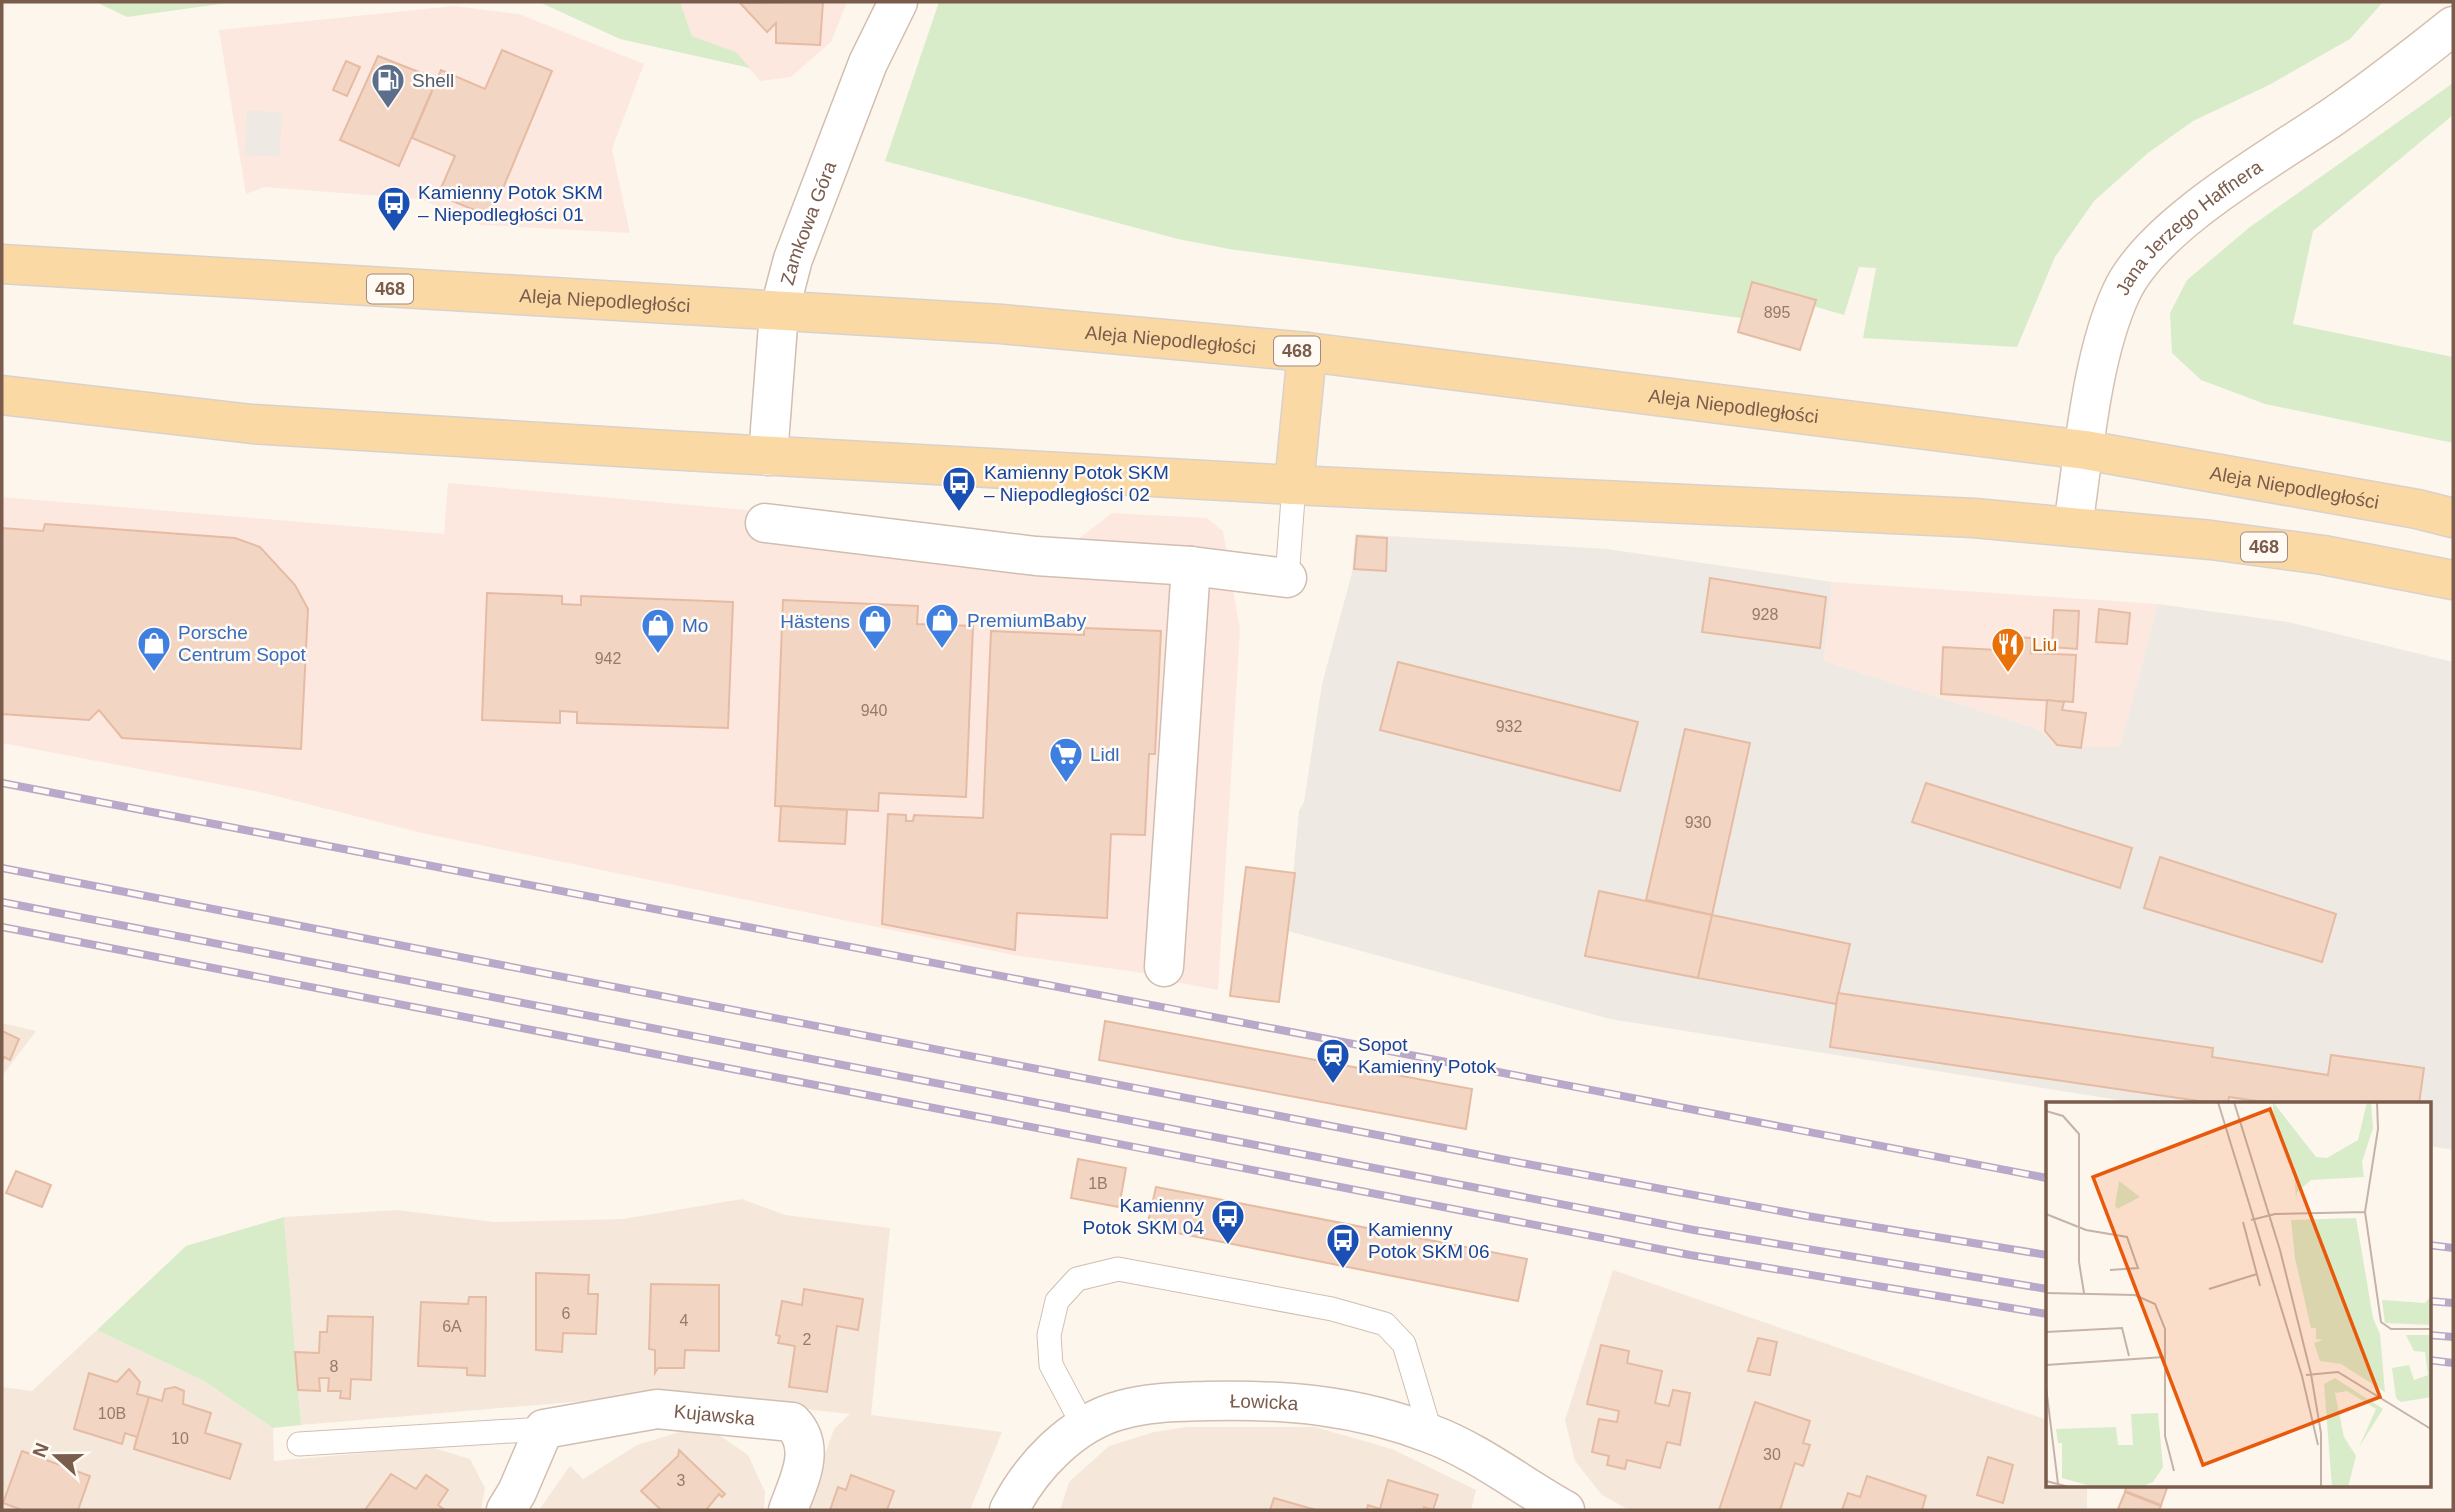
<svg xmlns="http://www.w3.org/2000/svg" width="2455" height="1512" font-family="Arial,sans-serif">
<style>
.residential{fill:#f5e8da}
.commercial{fill:#fde8e0}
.industrial{fill:#efe9e4}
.green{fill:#d8ecc9}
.building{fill:#f3d5c3;stroke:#e6bba3;stroke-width:2}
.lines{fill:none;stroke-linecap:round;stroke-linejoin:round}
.lane-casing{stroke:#d1beb0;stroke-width:25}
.street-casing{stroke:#d1beb0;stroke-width:41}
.secondary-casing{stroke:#d6c0b0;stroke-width:41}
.primary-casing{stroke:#dad1cd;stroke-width:41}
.lane{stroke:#fff;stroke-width:23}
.street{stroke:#fff;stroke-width:38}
.secondary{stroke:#fff;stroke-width:38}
.primary{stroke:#fbd9a5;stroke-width:38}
.rail-casing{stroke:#b9a8c9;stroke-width:8}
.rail{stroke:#fffaf3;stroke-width:5;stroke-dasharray:16;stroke-linecap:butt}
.labels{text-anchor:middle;stroke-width:5;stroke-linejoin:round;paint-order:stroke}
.number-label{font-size:16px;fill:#987a6a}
.shield{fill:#fffaf3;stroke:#a28b7f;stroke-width:2}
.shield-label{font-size:18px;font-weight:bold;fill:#7a5c4d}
.service-label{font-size:19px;fill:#4e5e75;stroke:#fffaf3;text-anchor:start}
.transit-label{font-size:19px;fill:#164399;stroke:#fffaf3;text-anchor:start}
.street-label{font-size:19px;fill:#7a5c4d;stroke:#fffaf3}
.shop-label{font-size:19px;fill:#366cbe;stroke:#fffaf3;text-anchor:start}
.food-label{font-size:19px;fill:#c56008;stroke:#fffaf3;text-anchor:start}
.inset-road{fill:none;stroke:#c5b3a7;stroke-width:2}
.view{fill:#e8590c;fill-opacity:0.15;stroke:#e8590c;stroke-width:3.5}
.inset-edge{fill:none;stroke:#7a5c4d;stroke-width:3.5}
</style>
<rect width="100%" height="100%" fill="#fdf6ec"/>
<!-- residential -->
<g class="residential">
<polygon points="2,1023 36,1031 2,1076"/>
<polygon points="742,1199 785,1215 890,1228 871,1415 1002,1432 970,1510 805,1510 834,1429 850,1414 667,1394 301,1425 284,1217 397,1210 494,1222 623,1219"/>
<polygon points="1613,1270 2047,1420 2047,1486 2087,1486 2087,1510 1629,1510 1602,1495 1575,1461 1565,1420"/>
<polygon points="97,1330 204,1381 273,1428 274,1461 431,1447 470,1459 485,1488 481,1510 2,1510 2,1387 32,1391"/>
<polygon points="1187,1427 1315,1427 1392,1449 1476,1490 1471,1510 1060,1510 1069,1482 1109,1446 1154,1432"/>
<polygon points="686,1430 716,1433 748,1455 765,1492 764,1510 539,1510 570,1466 583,1479 637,1445"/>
</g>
<!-- commercial -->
<g class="commercial">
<polygon points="680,2 847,2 831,42 791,77 760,81 735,52 692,36"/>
<polygon points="454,6 519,14 644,64 612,149 630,233 480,225 420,199 264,187 246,194 219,30"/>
<polygon points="448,483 1077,540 1112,513 1207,518 1223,531 1240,629 1218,990 1166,980 1151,974 1013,955 422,833 260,792 2,743 2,497 444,534"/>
<polygon points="1832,582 2158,604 2120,747 2057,747 2040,730 1824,661"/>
</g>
<!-- industrial -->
<g class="industrial">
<polygon points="247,110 282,112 280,157 245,155"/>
<polygon points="1355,534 1607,549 1832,582 1824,661 2040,730 2057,747 2120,747 2158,604 2288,622 2453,662 2453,1150 2429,1146 2429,1104 2144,1104 1610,1019 1288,931 1299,811 1304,802 1322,684 1352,573"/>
</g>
<!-- green -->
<g class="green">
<polygon points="96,2 234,2 127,17"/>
<polygon points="539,2 680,2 692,36 736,52 750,68 620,39"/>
<polygon points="939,2 2383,2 2350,39 2269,85 2193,121 2148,153 2094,201 2055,257 2017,347 1863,338 1876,268 1859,267 1844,315 1813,306 1815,300 1753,282 1741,318 1229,249 1178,239 885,161"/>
<polygon points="2453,83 2453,115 2313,231 2293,324 2453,357 2453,443 2265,404 2201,380 2172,353 2170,313 2187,280 2250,227"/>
<polygon points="284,1217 301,1425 273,1428 204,1381 97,1330 186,1246"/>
</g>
<!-- building -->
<g class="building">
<polygon points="823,2 820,45 776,43 776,23 767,32 740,3"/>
<polygon points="502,50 552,71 491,217 438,195 455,156 412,138 441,70 485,89"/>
<polygon points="378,56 437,79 399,166 340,140"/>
<polygon points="346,61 360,67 347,96 333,90"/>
<polygon points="1752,282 1816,300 1800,350 1738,332"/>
<polygon points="45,524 235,538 260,547 295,585 308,609 301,749 122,738 99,710 89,720 2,714 2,528 43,531"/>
<polygon points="1357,536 1387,538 1386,571 1354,569"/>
<polygon points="1710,578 1826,597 1820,648 1702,632"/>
<polygon points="487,593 562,596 562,604 581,605 581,596 733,602 728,728 577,723 577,712 560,711 560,723 482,720"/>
<polygon points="783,600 918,606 917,624 973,626 966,797 879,793 878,811 775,806"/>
<polygon points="2099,609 2130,613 2127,644 2096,642"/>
<polygon points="2054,610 2079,611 2077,649 2052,647"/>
<polygon points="1084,628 1161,631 1155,754 1149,754 1145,835 1111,834 1107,918 1017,913 1015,950 882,924 888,814 906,815 906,821 913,821 914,815 983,818 991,631 1084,635"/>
<polygon points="1999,636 2032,638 2031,653 2076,655 2073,702 1941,694 1943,647 1998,650"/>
<polygon points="1398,662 1638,722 1620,791 1380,730"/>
<polygon points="2047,700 2064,702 2062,710 2086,713 2081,748 2057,745 2045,731"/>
<polygon points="1685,729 1750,743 1712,915 1646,900"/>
<polygon points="1926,783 2132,848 2120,888 1912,822"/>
<polygon points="781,806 847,810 845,844 779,841"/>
<polygon points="2160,857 2336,914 2322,962 2144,908"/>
<polygon points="1246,867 1295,873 1279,1002 1230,996"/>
<polygon points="1599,891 1712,915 1698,978 1585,956"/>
<polygon points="1712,915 1850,944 1836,1004 1698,978"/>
<polygon points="1838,993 2213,1048 2212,1057 2328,1075 2331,1055 2424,1068 2419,1104 2277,1104 2229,1097 2228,1104 2219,1104 1830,1047"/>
<polygon points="1105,1021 1472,1089 1466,1129 1099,1060"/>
<polygon points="2,1031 19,1039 10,1060 4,1057 2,1062"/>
<polygon points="1078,1159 1126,1168 1119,1207 1071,1198"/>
<polygon points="16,1171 51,1185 42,1207 6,1193"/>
<polygon points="1156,1187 1527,1259 1518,1301 1147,1227"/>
<polygon points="536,1273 589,1275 588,1294 598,1294 596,1334 563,1333 562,1352 536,1350"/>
<polygon points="651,1284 719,1285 719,1351 685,1350 684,1368 658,1368 655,1373 655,1350 649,1349"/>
<polygon points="804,1289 863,1299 858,1330 837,1326 827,1392 789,1387 795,1346 778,1343 780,1336 776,1335 782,1301 802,1305"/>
<polygon points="469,1297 486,1297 485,1376 467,1375 467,1368 418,1366 421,1302 468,1304"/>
<polygon points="328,1316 373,1317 371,1380 351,1379 350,1399 340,1398 341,1391 328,1391 329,1378 319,1378 320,1391 298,1390 295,1352 319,1353 320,1332 327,1332"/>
<polygon points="1758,1338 1777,1342 1770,1375 1748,1371"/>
<polygon points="1601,1345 1629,1351 1627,1363 1662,1371 1655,1403 1669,1406 1673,1390 1690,1393 1680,1445 1667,1442 1660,1468 1627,1460 1625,1469 1607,1465 1609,1456 1592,1452 1599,1419 1617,1422 1619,1411 1587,1404"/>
<polygon points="129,1369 140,1382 137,1394 149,1397 134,1449 137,1437 125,1433 122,1444 74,1429 89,1373 117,1382"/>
<polygon points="175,1387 184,1391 183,1404 211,1413 205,1433 241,1444 230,1479 134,1449 149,1397 162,1401 165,1389"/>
<polygon points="1755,1402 1810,1421 1803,1443 1810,1445 1803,1466 1795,1463 1780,1510 1719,1510"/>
<polygon points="679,1450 725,1494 722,1497 719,1494 706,1510 661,1510 641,1491 678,1456"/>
<polygon points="22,1451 90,1476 78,1510 22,1510 3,1503"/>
<polygon points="1988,1457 2013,1465 2003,1503 1977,1495"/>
<polygon points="391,1474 416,1489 426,1475 448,1490 438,1505 445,1510 365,1510"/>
<polygon points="851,1475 894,1491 887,1510 830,1510 838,1487 846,1490"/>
<polygon points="1867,1476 1926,1496 1922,1510 1842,1510 1848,1493 1860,1497"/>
<polygon points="1388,1480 1438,1495 1433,1510 1424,1507 1423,1510 1367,1510 1368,1505 1380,1509"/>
<polygon points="2127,1486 2162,1486 2167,1488 2161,1505 2125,1491"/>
<polygon points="2125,1492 2161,1506 2159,1510 2118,1509"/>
<polygon points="1274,1498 1316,1510 1270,1510"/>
</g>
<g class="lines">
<defs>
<g id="lane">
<polyline points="1287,578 1294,485"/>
<polyline points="1084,1427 1051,1365 1049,1335 1057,1301 1077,1279 1118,1269 1332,1309 1385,1324 1404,1344 1431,1434"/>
<polyline points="299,1444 544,1429"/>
</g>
<g id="street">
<path id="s1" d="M768 456 779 312 793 259 868 63 898 2"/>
<polyline points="765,523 1036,556 1191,566 1287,578"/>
<polyline points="1164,967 1191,566"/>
<path id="s2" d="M506 1510 517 1492 544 1429 657 1409 792 1422C817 1448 799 1480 788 1510"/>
<path id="s3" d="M1009 1510C1031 1467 1072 1423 1121 1410 1148 1402 1178 1402 1206 1401 1284 1399 1357 1405 1431 1434 1479 1452 1520 1485 1565 1510"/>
</g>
<g id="secondary">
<path id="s4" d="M2073 526C2084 454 2091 358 2121 293 2151 226 2269 160 2331 118 2373 89 2413 58 2453 26"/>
</g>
<g id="primary">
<path id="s5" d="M2 264 1001 324 1307 352 2085 450 2417 509 2453 518"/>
<polyline points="2,395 252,424 667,450 1294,485 1974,518 2211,540 2323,555 2453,580"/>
<polyline points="1294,485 1307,352"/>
</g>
</defs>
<!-- lane casing -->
<use href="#lane" class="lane-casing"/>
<!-- street casing -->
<use href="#street" class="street-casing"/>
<!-- secondary casing -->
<use href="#secondary" class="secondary-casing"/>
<!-- primary casing -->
<use href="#primary" class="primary-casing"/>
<!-- lane -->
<use href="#lane" class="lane"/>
<!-- street -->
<use href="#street" class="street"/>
<!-- secondary -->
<use href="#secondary" class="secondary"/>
<!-- primary -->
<use href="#primary" class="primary"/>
<defs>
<g id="rail">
<polyline points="2,783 2047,1178"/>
<polyline points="2,868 1527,1164 1807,1216 2047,1255"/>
<polyline points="2,902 1694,1230 2047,1289"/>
<polyline points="2,927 1690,1255 2047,1314"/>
<polyline points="2429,1245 2453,1248"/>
<polyline points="2429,1301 2453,1303"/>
<polyline points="2429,1335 2453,1337"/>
<polyline points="2429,1360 2453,1363"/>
</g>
</defs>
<!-- rail casing -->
<use href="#rail" class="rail-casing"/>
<!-- rail -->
<use href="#rail" class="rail"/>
</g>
<!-- icons -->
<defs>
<symbol id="fuel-pin" viewBox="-11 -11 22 30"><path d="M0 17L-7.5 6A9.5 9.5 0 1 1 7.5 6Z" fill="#5c6f8a" stroke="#fffaf3"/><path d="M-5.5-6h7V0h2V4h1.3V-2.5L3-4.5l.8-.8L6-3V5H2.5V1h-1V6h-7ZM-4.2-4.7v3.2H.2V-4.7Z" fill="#fff"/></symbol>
<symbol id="bus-pin" viewBox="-11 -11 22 30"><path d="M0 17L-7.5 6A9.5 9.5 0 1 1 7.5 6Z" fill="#1a4fb4" stroke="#fffaf3"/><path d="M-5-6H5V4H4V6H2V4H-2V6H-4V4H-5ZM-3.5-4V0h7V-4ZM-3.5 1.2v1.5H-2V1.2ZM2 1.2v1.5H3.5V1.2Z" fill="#fff"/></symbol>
<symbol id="shop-pin" viewBox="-11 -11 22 30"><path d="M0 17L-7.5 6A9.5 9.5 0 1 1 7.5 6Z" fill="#3f7fe0" stroke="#fffaf3"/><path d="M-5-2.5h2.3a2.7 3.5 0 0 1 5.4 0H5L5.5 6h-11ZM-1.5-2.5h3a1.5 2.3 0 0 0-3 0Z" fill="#fff"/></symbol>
<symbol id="restaurant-pin" viewBox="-11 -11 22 30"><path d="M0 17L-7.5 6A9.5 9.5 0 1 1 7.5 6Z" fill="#e8710a" stroke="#fffaf3"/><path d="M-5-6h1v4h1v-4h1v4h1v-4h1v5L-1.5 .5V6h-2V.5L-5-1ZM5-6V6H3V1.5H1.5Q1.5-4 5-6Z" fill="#fff"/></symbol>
<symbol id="supermarket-pin" viewBox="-11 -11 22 30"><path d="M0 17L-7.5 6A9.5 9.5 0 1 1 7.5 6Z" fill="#3f7fe0" stroke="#fffaf3"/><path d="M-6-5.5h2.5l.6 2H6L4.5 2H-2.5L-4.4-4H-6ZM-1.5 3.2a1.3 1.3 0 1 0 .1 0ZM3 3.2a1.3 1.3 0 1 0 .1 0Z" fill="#fff"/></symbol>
<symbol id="station-pin" viewBox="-11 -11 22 30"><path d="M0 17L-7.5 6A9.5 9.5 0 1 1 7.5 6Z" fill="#1a4fb4" stroke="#fffaf3"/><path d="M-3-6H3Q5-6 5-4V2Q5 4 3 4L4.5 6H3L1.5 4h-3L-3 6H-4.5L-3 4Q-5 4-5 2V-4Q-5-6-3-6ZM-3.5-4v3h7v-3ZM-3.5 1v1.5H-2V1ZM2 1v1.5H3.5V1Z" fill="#fff"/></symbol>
</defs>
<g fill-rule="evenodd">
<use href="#fuel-pin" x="369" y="61" width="38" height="52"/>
<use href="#bus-pin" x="375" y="184" width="38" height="52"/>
<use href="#bus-pin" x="940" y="464" width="38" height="52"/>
<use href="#shop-pin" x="923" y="601" width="38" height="52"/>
<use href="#shop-pin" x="856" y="602" width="38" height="52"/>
<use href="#shop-pin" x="639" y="606" width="38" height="52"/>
<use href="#shop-pin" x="135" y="624" width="38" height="52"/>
<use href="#restaurant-pin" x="1989" y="625" width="38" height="52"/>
<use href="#supermarket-pin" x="1047" y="735" width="38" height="52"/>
<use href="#station-pin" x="1314" y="1036" width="38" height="52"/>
<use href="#bus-pin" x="1209" y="1197" width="38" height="52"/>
<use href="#bus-pin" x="1324" y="1221" width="38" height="52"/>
</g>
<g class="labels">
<!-- number labels -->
<g class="number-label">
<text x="1777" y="318">895</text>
<text x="1765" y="620">928</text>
<text x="608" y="664">942</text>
<text x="874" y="716">940</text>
<text x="1509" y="732">932</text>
<text x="1698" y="828">930</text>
<text x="1098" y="1189">1B</text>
<text x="566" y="1319">6</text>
<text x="684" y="1326">4</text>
<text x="452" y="1332">6A</text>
<text x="807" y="1345">2</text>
<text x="334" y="1372">8</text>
<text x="112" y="1419">10B</text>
<text x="180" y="1444">10</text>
<text x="1772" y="1460">30</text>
<text x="681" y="1486">3</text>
</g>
<!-- shield labels -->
<g class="shield">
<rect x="367" y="274.5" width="46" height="29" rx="5"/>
<rect x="1274" y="336.5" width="46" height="29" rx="5"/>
<rect x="2241" y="532.5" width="46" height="29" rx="5"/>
</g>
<g class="shield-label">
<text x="390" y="295">468</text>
<text x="1297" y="357">468</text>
<text x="2264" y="553">468</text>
</g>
<!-- service labels -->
<g class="service-label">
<text x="412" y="87">Shell</text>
</g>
<!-- transit labels -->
<g class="transit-label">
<text x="418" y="199">Kamienny Potok SKM<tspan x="418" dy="22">– Niepodległości 01</tspan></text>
<text x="984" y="479">Kamienny Potok SKM<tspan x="984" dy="22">– Niepodległości 02</tspan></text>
<text x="1358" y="1051">Sopot<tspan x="1358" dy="22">Kamienny Potok</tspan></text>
<text x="1204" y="1212" text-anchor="end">Kamienny<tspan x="1204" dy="22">Potok SKM 04</tspan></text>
<text x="1368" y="1236">Kamienny<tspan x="1368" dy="22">Potok SKM 06</tspan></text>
</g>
<!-- street labels -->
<g class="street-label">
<text dy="7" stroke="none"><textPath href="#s1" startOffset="238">Zamkowa Góra</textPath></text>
<text dy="7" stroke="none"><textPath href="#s4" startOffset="334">Jana Jerzego Haffnera</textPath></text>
<text dy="7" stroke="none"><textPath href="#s5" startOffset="604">Aleja Niepodległości</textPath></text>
<text dy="7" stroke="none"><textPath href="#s5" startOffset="1171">Aleja Niepodległości</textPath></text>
<text dy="7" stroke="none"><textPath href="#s5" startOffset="1738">Aleja Niepodległości</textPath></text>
<text dy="7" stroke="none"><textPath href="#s5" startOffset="2305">Aleja Niepodległości</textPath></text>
<text dy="7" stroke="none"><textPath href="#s3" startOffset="298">Łowicka</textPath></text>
<text dy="7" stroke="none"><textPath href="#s2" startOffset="262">Kujawska</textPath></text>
</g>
<!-- shop labels -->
<g class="shop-label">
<text x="967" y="627">PremiumBaby</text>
<text x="850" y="628" text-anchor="end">Hästens</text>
<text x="682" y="632">Mo</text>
<text x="178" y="639">Porsche<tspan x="178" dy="22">Centrum Sopot</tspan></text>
<text x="1090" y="761">Lidl</text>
</g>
<!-- food labels -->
<g class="food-label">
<text x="2032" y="651">Liu</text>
</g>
</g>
<!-- overview -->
<g transform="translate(2046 1102)">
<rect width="385" height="385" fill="#fdf6ec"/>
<path d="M227 0 270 55 281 56 312 38 321 0H325L327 26 316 60 318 75 265 78 251 90 250 98 248 64 228 23ZM73 79 94 95 71 107 69 103ZM310 116 327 216 334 232 339 290 295 262 274 259 268 241 277 238 270 237V226H265L249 156 245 118ZM385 194V223L339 221 336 198 379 201ZM360 233H385V295L355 300 350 296 346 266 363 263 368 278 382 273 379 250 368 249ZM289 276 337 307 313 345 330 307 301 289 289 291 298 335 310 354 302 385H286L278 282ZM112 311 117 365 107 380 94 385H48L16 376V341H12L10 327 70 325 72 343H87L85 312Z" fill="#d8ecc9"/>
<path class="inset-road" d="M172 0 256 274 272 343M188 0 234 148 265 272 275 331V385M331 0 332 27 319 110 335 220 345 227H385M0 9 17 14 33 32V160L38 191M0 112 40 128 81 135 92 166 64 168M205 118 229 112 319 110M197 120 214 184M163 187 211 172M0 191 89 193 109 202 119 227V334L128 369M0 230 76 226 83 254M0 263 118 255M260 273 292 270 385 327M0 285 12 382M0 379 23 385"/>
<path class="view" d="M224 7 334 295 157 363 47 75Z"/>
<rect width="385" height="385" class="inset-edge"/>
</g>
<!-- border -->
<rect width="2455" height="1512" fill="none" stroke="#7a5c4d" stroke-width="7"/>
<!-- north arrow -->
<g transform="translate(56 1456) rotate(291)" stroke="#fffaf3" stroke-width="5" paint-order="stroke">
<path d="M0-5L12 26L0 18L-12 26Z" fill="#7a5c4d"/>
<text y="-10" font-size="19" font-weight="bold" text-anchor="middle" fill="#7a5c4d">N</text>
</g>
</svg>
